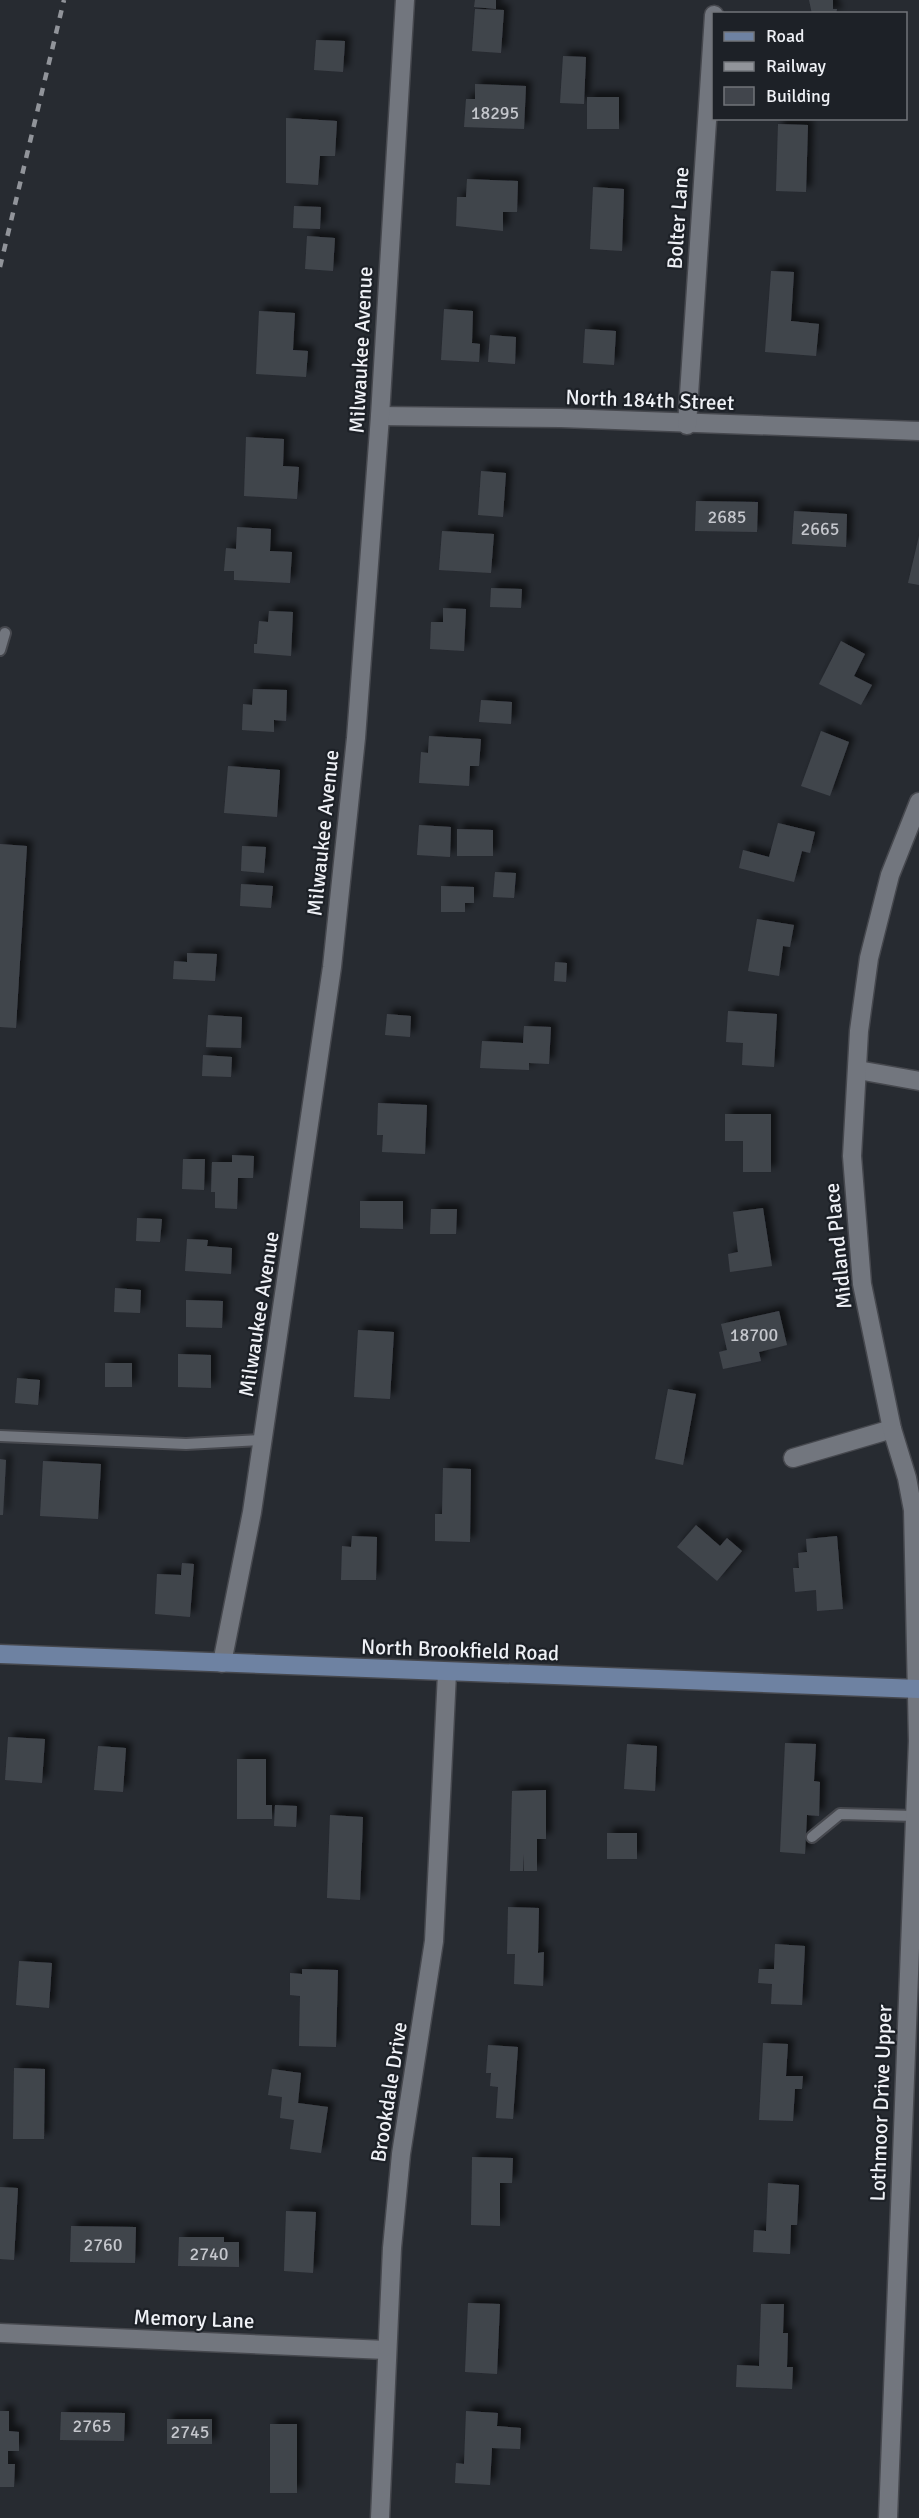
<svg xmlns="http://www.w3.org/2000/svg" width="919" height="2518" font-family="Signika,sans-serif">
<style>
.building{fill:#41454c;filter:url(#shadow)}
.lines{fill:none;stroke-linecap:round;stroke-linejoin:round}
.lane-casing{stroke:#46484e;stroke-width:14}
.street-casing{stroke:#46484e;stroke-width:21}
.secondary-casing{stroke:#46484e;stroke-width:21}
.lane{stroke:#72767e;stroke-width:10}
.street{stroke:#72767e;stroke-width:18}
.secondary{stroke:#6e82a2;stroke-width:18}
.rail{stroke:#91949a;stroke-width:4.5;stroke-dasharray:8 8;stroke-linecap:butt}
.labels{text-anchor:middle;stroke-width:4.5;stroke-linejoin:round;paint-order:stroke}
.number-label{font-size:18px;fill:#c4c6cc}
.street-label{font-size:21px;fill:#eff1f6;stroke:#1d2127}
</style>
<defs>
<filter id="shadow"><feDropShadow dx="5.5" dy="-5.5" stdDeviation="3" flood-color="#0009"/></filter>
</defs>
<rect width="100%" height="100%" fill="#272b31"/>
<!-- building -->
<g class="building">
<polygon points="475,0 496,0 496,9 474,7"/>
<polygon points="809,0 833,0 833,9 837,9 836,14 812,14"/>
<polygon points="475,9 504,10 501,53 472,51"/>
<polygon points="316,40 345,41 343,72 314,70"/>
<polygon points="563,56 586,57 584,104 560,103"/>
<polygon points="475,84 526,86 524,129 464,127 466,99 475,99"/>
<rect x="587" y="97" width="32" height="32"/>
<polygon points="286,118 337,121 335,156 320,156 318,185 286,183"/>
<polygon points="778,124 808,125 806,192 776,191"/>
<polygon points="467,179 518,181 517,212 503,212 503,231 456,226 457,197 466,197"/>
<polygon points="593,187 624,189 622,251 590,249"/>
<polygon points="294,206 321,207 320,229 293,228"/>
<polygon points="307,236 335,238 333,271 305,269"/>
<polygon points="771,271 794,272 791,321 819,324 816,356 765,352"/>
<polygon points="444,309 473,311 472,343 480,344 479,362 441,360"/>
<polygon points="259,311 295,313 293,350 308,351 306,377 256,374"/>
<polygon points="585,329 616,331 614,365 583,363"/>
<polygon points="490,335 516,337 515,364 488,362"/>
<polygon points="246,437 284,439 283,466 299,467 297,499 244,496"/>
<polygon points="481,471 506,473 503,517 478,515"/>
<polygon points="696,501 758,502 757,532 695,531"/>
<polygon points="794,511 847,514 846,547 792,544"/>
<polygon points="237,527 271,529 270,551 292,552 290,583 234,580 234,571 224,571 226,548 236,549"/>
<polygon points="442,531 494,534 491,573 439,570"/>
<polygon points="919,536 919,585 908,583"/>
<polygon points="491,588 522,589 521,608 490,607"/>
<polygon points="443,608 466,609 464,651 430,649 431,622 443,622"/>
<polygon points="269,611 293,612 291,656 254,653 254,644 257,644 259,621 268,622"/>
<polygon points="841,641 865,654 854,676 872,685 861,705 819,684"/>
<polygon points="253,689 287,690 286,721 274,720 274,732 242,730 243,704 252,705"/>
<polygon points="481,700 512,702 511,724 479,722"/>
<polygon points="821,731 849,742 830,796 801,786"/>
<polygon points="429,736 481,739 479,766 470,766 469,786 419,783 421,752 428,753"/>
<polygon points="228,766 280,770 277,817 224,813"/>
<polygon points="778,823 815,832 810,853 802,851 794,882 739,868 743,850 769,857"/>
<polygon points="419,825 451,827 450,857 417,855"/>
<polygon points="457,829 493,830 493,856 457,856"/>
<polygon points="0,844 27,846 16,1028 0,1027"/>
<polygon points="242,846 266,847 264,873 241,871"/>
<polygon points="495,872 516,873 514,898 493,897"/>
<polygon points="241,884 273,886 271,908 240,906"/>
<polygon points="441,886 474,887 474,903 465,903 465,912 441,912"/>
<polygon points="757,919 794,925 790,947 783,946 779,976 748,971"/>
<polygon points="187,953 217,954 215,981 173,979 174,961 187,962"/>
<polygon points="555,962 567,963 566,982 554,981"/>
<polygon points="728,1011 777,1014 774,1067 742,1065 743,1043 726,1042"/>
<polygon points="387,1014 411,1016 410,1037 385,1035"/>
<polygon points="208,1015 242,1017 241,1048 206,1047"/>
<polygon points="524,1026 551,1027 549,1064 529,1063 529,1070 480,1068 482,1041 523,1043"/>
<polygon points="203,1055 232,1057 231,1077 202,1076"/>
<polygon points="378,1103 427,1105 425,1154 382,1152 383,1135 377,1135"/>
<polygon points="725,1114 771,1114 771,1172 743,1172 743,1141 725,1141"/>
<polygon points="232,1155 254,1156 253,1178 238,1178 237,1209 215,1208 215,1192 211,1192 212,1162 232,1162"/>
<polygon points="183,1159 205,1159 204,1190 182,1189"/>
<polygon points="360,1201 403,1201 403,1229 360,1228"/>
<polygon points="763,1208 772,1266 730,1272 728,1254 738,1252 733,1212"/>
<polygon points="431,1209 457,1209 456,1234 430,1234"/>
<polygon points="137,1218 162,1219 160,1242 136,1241"/>
<polygon points="187,1239 208,1240 207,1246 232,1248 231,1274 185,1271"/>
<polygon points="115,1288 141,1290 140,1313 114,1312"/>
<polygon points="186,1300 223,1301 222,1328 186,1327"/>
<polygon points="779,1311 787,1345 759,1352 761,1361 723,1369 719,1352 727,1350 721,1324"/>
<polygon points="358,1330 394,1332 390,1399 354,1397"/>
<polygon points="178,1354 211,1355 211,1388 178,1387"/>
<rect x="105" y="1363" width="27" height="24"/>
<polygon points="17,1378 40,1380 38,1405 15,1403"/>
<polygon points="668,1389 696,1394 683,1465 655,1459"/>
<polygon points="0,1459 6,1460 3,1515 0,1515"/>
<polygon points="43,1461 101,1464 98,1519 40,1516"/>
<polygon points="443,1468 471,1469 470,1542 435,1541 435,1514 442,1514"/>
<polygon points="696,1525 720,1546 727,1538 742,1551 717,1581 677,1547"/>
<polygon points="352,1536 377,1537 376,1580 341,1580 342,1546 351,1547"/>
<polygon points="837,1536 843,1609 817,1611 816,1590 795,1592 793,1568 799,1568 798,1553 807,1552 806,1539"/>
<polygon points="182,1563 194,1564 190,1617 155,1614 157,1574 181,1575"/>
<polygon points="8,1737 45,1739 42,1783 5,1780"/>
<polygon points="785,1743 816,1744 814,1781 820,1782 819,1816 807,1815 805,1854 780,1852"/>
<polygon points="627,1744 657,1746 655,1791 624,1789"/>
<polygon points="98,1746 126,1748 123,1792 94,1790"/>
<polygon points="237,1759 266,1759 266,1805 272,1805 272,1819 237,1819"/>
<polygon points="546,1790 546,1839 537,1839 537,1871 524,1871 524,1854 523,1871 510,1871 512,1791"/>
<polygon points="275,1805 297,1806 296,1827 274,1826"/>
<polygon points="330,1815 363,1817 360,1900 327,1898"/>
<rect x="607" y="1833" width="30" height="26"/>
<polygon points="508,1907 539,1908 538,1953 544,1952 543,1986 514,1984 515,1954 507,1954"/>
<polygon points="775,1944 805,1946 802,2005 771,2004 772,1984 758,1983 759,1969 774,1969"/>
<polygon points="19,1961 52,1963 49,2008 16,2005"/>
<polygon points="302,1969 338,1970 336,2047 299,2046 300,1996 290,1995 290,1973 302,1974"/>
<polygon points="763,2043 788,2044 786,2076 803,2076 802,2089 795,2089 793,2121 759,2120"/>
<polygon points="488,2045 518,2047 513,2119 496,2118 498,2087 490,2086 491,2073 486,2073"/>
<polygon points="14,2068 45,2069 44,2139 13,2139"/>
<polygon points="272,2069 301,2073 298,2103 328,2107 321,2153 290,2149 294,2120 280,2118 282,2097 268,2095"/>
<polygon points="472,2157 513,2158 512,2183 500,2183 500,2226 471,2225"/>
<polygon points="768,2183 799,2185 797,2225 791,2225 790,2254 753,2252 754,2230 766,2231"/>
<polygon points="0,2187 18,2188 14,2260 0,2259"/>
<polygon points="286,2211 316,2212 313,2273 284,2271"/>
<polygon points="71,2226 136,2227 135,2263 70,2262"/>
<polygon points="179,2237 224,2237 224,2242 239,2242 239,2267 178,2266"/>
<polygon points="468,2303 500,2304 497,2374 465,2372"/>
<polygon points="761,2304 784,2304 783,2333 788,2333 787,2367 793,2367 792,2389 736,2387 737,2365 759,2366"/>
<polygon points="0,2411 9,2411 9,2431 19,2432 19,2451 8,2451 8,2464 15,2464 14,2487 0,2487"/>
<polygon points="466,2411 498,2413 497,2426 521,2428 520,2449 492,2448 490,2485 455,2483 456,2463 464,2464"/>
<polygon points="61,2412 125,2413 124,2441 60,2440"/>
<rect x="167" y="2419" width="45" height="25"/>
<rect x="270" y="2424" width="27" height="69"/>
</g>
<g class="lines">
<defs>
<g id="lane">
<polyline points="0,650 5,633"/>
<polyline points="0,1436 186,1444 263,1440"/>
<polyline points="812,1837 840,1814 915,1816"/>
</g>
<g id="street">
<polyline points="380,416 561,418 919,431"/>
<polyline points="687,425 714,15"/>
<polyline points="858,1070 919,1081"/>
<polyline points="793,1458 892,1429"/>
<polyline points="222,1663 252,1512 332,967 356,738 380,416 405,0"/>
<polyline points="0,2333 386,2350"/>
<polyline points="380,2518 392,2248 401,2154 434,1941 447,1673"/>
<polyline points="888,2518 918,1741 913,1510 907,1478 892,1429 862,1284 852,1156 859,1031 869,958 890,875 919,802"/>
</g>
<polyline id="secondary" points="0,1654 919,1689"/>
</defs>
<!-- lane casing -->
<use href="#lane" class="lane-casing"/>
<!-- street casing -->
<use href="#street" class="street-casing"/>
<!-- secondary casing -->
<use href="#secondary" class="secondary-casing"/>
<!-- lane -->
<use href="#lane" class="lane"/>
<!-- street -->
<use href="#street" class="street"/>
<!-- secondary -->
<use href="#secondary" class="secondary"/>
<!-- rail -->
<polyline class="rail" points="0,267 64,0"/>
</g>
<g class="labels">
<!-- number labels -->
<g class="number-label">
<text x="495" y="119">18295</text>
<text x="727" y="523">2685</text>
<text x="820" y="535">2665</text>
<text x="754" y="1341">18700</text>
<text x="103" y="2251">2760</text>
<text x="209" y="2260">2740</text>
<text x="92" y="2432">2765</text>
<text x="190" y="2438">2745</text>
</g>
<!-- street labels -->
<g class="street-label">
<text transform="translate(678 218) rotate(-86)" y="7">Bolter Lane</text>
<text transform="translate(361 350) rotate(-87)" y="7">Milwaukee Avenue</text>
<text transform="translate(650 400) rotate(2)" y="7">North 184th Street</text>
<text transform="translate(323 833) rotate(-84)" y="7">Milwaukee Avenue</text>
<text transform="translate(838 1246) rotate(-96)" y="7">Midland Place</text>
<text transform="translate(259 1314) rotate(-81)" y="7">Milwaukee Avenue</text>
<text transform="translate(460 1650) rotate(2)" y="7">North Brookfield Road</text>
<text transform="translate(389 2092) rotate(-81)" y="7">Brookdale Drive</text>
<text transform="translate(881 2103) rotate(-88)" y="7">Lothmoor Drive Upper</text>
<text transform="translate(194 2319) rotate(2)" y="7">Memory Lane</text>
</g>
</g>
<!-- legend -->
<rect x="712" y="12" width="195" height="108" fill="#1d2127" stroke="#71747a" stroke-width="1.5"/>
<rect x="724" y="32" width="30" height="9" fill="#6e82a2" stroke="#71747a" stroke-width="1.5"/>
<text x="766" y="42" font-size="18" fill="#eff1f6">Road</text>
<rect x="724" y="62" width="30" height="9" fill="#91949a" stroke="#71747a" stroke-width="1.5"/>
<text x="766" y="72" font-size="18" fill="#eff1f6">Railway</text>
<rect x="724" y="87" width="30" height="18" fill="#41454c" stroke="#71747a" stroke-width="1.5"/>
<text x="766" y="102" font-size="18" fill="#eff1f6">Building</text>
</svg>
